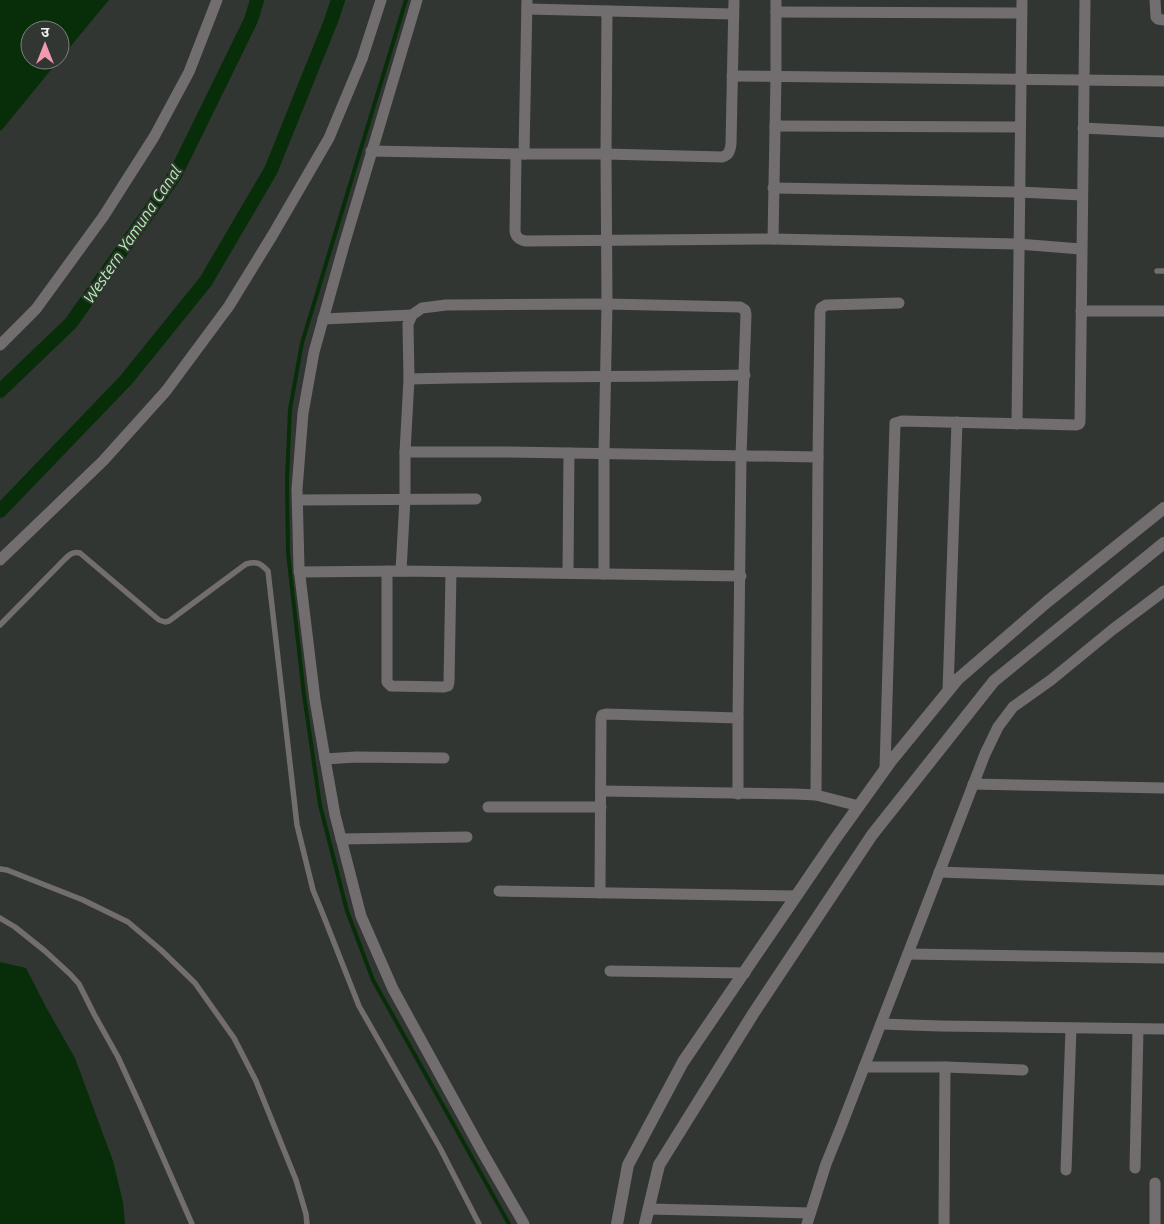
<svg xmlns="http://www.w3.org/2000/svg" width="1164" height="1224" font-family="Ubuntu,'Noto Sans Devanagari',sans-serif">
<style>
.water{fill:#072e08}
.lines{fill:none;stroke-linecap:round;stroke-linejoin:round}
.stream{stroke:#072e08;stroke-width:4}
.canal{stroke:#072e08;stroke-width:14}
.service{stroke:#726e6f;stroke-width:5.5}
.minor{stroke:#726e6f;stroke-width:11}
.tertiary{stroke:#726e6f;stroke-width:12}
.labels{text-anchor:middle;stroke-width:4.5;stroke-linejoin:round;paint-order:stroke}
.water-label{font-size:16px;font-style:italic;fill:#b4f1b1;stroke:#323632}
</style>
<rect width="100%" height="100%" fill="#323632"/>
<!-- water -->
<g class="water">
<polygon points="0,0 109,0 60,59 60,30 30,30 30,60 59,60 1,131 0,130"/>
<polygon points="0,962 26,968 47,1009 75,1058 113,1161 123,1202 125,1224 0,1224"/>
</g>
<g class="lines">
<!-- stream -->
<polyline class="stream" points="406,0 302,343 290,409 287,479 288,553 304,695 320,805 347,911 373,980 509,1224"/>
<!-- canal -->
<g class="canal">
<polyline points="0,391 71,323 175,175 251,20 257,0"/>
<polyline points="0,511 126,380 206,281 271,170 331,21 338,0"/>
</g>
<!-- service -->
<g class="service">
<polyline points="1157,271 1164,271"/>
<path d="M0 625 63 561C68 556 72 551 80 553L159 620 165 622 169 621 246 564C257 561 260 563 268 571L297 825 313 890 324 917 359 1006 440 1148 479 1224"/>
<polyline points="0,869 7,870 83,900 128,922 161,950 195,983 234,1038 256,1081 296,1180 306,1214 307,1224"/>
<polyline points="0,918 15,927 45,951 70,974 79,984 94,1014 118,1057 140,1105 192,1224"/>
</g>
<!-- minor -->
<g class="minor">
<polyline points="417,0 344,245 314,352 303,413 297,489 299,568 315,700 325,759 335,815 361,916 393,989 483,1153 524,1224"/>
<polyline points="1155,0 1156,17 1158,19 1164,20"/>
<polyline points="527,9 733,14"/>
<polyline points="776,12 1021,13"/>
<polyline points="732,76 1164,81"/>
<polyline points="775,126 1020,127"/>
<polyline points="1083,128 1164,132"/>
<path d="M371 151 524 154H606L722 157C729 155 730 151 731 144L734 0"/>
<path d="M516 154 515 231C516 238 520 240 526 241L773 239 1018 244 1081 249"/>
<polyline points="524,154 527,0"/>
<polyline points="773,188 1019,192 1082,195"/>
<polyline points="773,239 776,76 776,0"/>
<polyline points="1081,311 1164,311"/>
<polyline points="323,319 412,315"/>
<polyline points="0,345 36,309 103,217 154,137 189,72 217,0"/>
<path d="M409 379C521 376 633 377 745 375"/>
<polyline points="1017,424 1022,0"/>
<polyline points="405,452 509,452 818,457"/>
<polyline points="298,500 476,499"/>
<polyline points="0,560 103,461 166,391 229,306 272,236 329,138 362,59 381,0"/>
<polyline points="387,571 387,682 391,686 444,687 448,686 449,682 451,572"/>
<polyline points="401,571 405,498 405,452 409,379 408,324 412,315 422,308 446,305 607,304 740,307 745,310 746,314 741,456 738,718 738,794"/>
<polyline points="299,572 401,571 741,576"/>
<polyline points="568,573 569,453"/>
<polyline points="604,574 604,453 607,304 606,154 607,11"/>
<polyline points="948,691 957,422"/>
<polyline points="325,759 356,757 444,758"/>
<polyline points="885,769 895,423 902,421 1076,425 1079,424 1080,422 1085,0"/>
<polyline points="973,784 1164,788"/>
<polyline points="601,791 795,794 816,795 859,806"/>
<polyline points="816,795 818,457 820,312 821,308 826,305 899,303"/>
<polyline points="488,807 601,807"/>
<polyline points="341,839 467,837"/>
<polyline points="939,872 1164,880"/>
<polyline points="499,891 796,896"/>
<polyline points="600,893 601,719 602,715 606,714 738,718"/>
<polyline points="908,954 1164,958"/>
<polyline points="610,971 745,973"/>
<polyline points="881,1024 940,1026 1164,1029"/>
<polyline points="864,1067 945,1067 1023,1070"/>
<polyline points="1135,1168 1138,1029"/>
<polyline points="1066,1170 1071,1028"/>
<polyline points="649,1209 810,1213"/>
<polyline points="807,1224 826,1164 841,1127 985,754 998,727 1013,707 1051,680 1112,630 1164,591"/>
<polyline points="944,1224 945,1067"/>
<polyline points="1155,1224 1155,1183"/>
</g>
<!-- tertiary -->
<g class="tertiary">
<polyline points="617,1224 628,1165 683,1062 833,842 891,761 958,679 1047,602 1164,508"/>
<polyline points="645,1224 659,1165 753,1014 872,835 994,681 1164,543"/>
</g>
</g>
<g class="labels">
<!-- water labels -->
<g class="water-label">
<text transform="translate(132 234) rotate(-56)" y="6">Western Yamuna Canal</text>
</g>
</g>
<!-- north arrow -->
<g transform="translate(45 45)"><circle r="24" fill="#323632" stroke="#7d817d"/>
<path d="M0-4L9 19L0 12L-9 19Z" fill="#f29ab0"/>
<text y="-8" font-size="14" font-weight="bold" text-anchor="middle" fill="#eef1ee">उ</text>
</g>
</svg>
